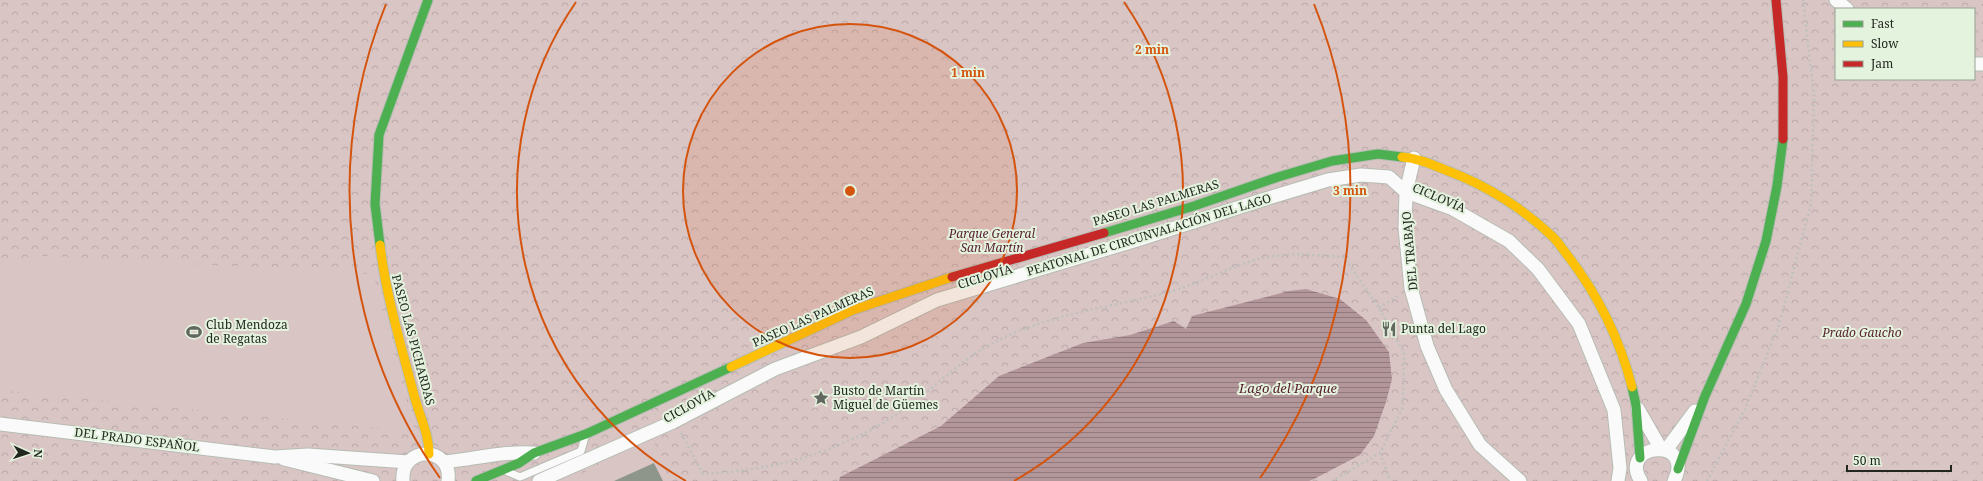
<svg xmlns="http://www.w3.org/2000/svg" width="1983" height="481" font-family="'Noto Serif',serif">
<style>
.park{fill:url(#park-crowns);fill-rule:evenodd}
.pitch{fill:#dac5c5}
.water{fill:url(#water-rules)}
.building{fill:#8e968b}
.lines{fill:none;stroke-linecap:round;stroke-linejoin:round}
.lane-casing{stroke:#b6bcb3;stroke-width:9}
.street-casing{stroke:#b6bcb3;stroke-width:15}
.fast-casing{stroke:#b6bcb3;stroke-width:11}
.slow-casing{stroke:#b6bcb3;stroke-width:11}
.jam-casing{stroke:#b6bcb3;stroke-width:11}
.path{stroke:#bec1bd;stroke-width:2.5;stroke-dasharray:2 3;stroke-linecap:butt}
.lane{stroke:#f9faf9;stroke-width:7}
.street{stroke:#f9faf9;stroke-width:13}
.fast{stroke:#4caf50;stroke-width:9}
.slow{stroke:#ffc107;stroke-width:9}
.jam{stroke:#c62828;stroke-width:9}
.ring{fill:none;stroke:#d4540e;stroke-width:2}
.labels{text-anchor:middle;stroke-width:4;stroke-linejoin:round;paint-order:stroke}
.street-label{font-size:12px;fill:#222720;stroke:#e4f3de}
.park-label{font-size:12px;font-style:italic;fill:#571e2e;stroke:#e4f3de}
.poi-label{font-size:12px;fill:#222720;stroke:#e4f3de;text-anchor:start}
.water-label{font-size:13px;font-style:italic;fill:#541b2b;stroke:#e4f3de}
.centre{fill:#d4540e;stroke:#e4f3de;stroke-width:2}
.ring-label{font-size:12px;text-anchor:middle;font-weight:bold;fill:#d4540e;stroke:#e4f3de;stroke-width:4;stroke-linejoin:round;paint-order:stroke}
</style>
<defs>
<pattern id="park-crowns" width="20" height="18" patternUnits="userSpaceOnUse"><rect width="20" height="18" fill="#dac5c5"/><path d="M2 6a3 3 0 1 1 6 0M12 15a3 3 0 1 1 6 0" fill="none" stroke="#bba9a9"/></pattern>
<pattern id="water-rules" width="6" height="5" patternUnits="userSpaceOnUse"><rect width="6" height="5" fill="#b3969a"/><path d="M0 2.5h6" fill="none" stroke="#917a7d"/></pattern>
</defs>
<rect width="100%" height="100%" fill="#d9e0d6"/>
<!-- park -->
<path class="park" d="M0 0H1983V481H0ZM1836 9H1974V79H1836Z"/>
<!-- pitch -->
<g class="pitch">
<polygon points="45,256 373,274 415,432 0,390 0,260"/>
<polygon points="652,438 670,481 567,481"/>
</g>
<!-- water -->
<polygon class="water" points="1306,289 1340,299 1366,320 1389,352 1392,379 1386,402 1374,436 1360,455 1314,479 1309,481 839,481 840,477 941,426 999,376 1083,343 1130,335 1174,321 1186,329 1192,316 1289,291"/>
<!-- building -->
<polygon class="building" points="654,463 663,481 614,481"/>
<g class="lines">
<defs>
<polyline id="lane" points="508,472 520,477 581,451 585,437"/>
<g id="street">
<polyline points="1836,0 1847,9"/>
<polyline points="1974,64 1983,64"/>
<polyline points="1414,158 1406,192 1405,228 1411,288 1427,346 1446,390 1480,445 1520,481"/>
<polyline points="1638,409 1661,449"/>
<polyline points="0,424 275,457 308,455 408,462"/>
<polyline points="1666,450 1695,411"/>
<polyline points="284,459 373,481"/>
<path d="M444 462C474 459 504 451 534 453"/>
<path d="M403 481C400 445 453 445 448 481"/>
<polyline points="539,481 673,422 775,369 861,337 937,300 1137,240 1262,200 1328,180 1361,175 1389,177 1406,192 1453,209 1509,241 1538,269 1579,324 1614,410 1620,468 1618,481"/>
<path d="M1641 481C1617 443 1696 436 1674 481"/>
</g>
<g id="fast">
<polyline points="1104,233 1194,206 1278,177 1332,161 1378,154 1402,157"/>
<polyline points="380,245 375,204 379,135 428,0"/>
<polyline points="1632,387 1636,405 1640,458"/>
<polyline points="1678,469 1705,396 1746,304 1766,241 1777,186 1783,139"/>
<polyline points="476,481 519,463 534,453 586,434 731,367"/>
</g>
<g id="slow">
<path d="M1402 157C1418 158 1433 165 1448 171 1486 185 1524 209 1553 237 1559 243 1563 250 1568 256 1598 295 1620 340 1632 387"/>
<path d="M380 245C386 296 401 345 414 395 419 415 429 433 429 454"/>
<polyline points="731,367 853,310 952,277"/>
</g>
<g id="jam">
<polyline points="1776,0 1783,77 1783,139"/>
<polyline points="952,277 1104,233"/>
</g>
</defs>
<!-- lane casing -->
<use href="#lane" class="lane-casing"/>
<!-- street casing -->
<use href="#street" class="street-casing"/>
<!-- fast casing -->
<use href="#fast" class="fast-casing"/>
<!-- slow casing -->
<use href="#slow" class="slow-casing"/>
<!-- jam casing -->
<use href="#jam" class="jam-casing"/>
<!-- path -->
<g class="path">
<polyline points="1379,308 1399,295"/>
<path d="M681 433 703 474C775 470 838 453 899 413 928 394 954 366 984 348 1040 315 1108 308 1169 292 1207 281 1242 259 1281 255 1301 253 1324 256 1344 257L1379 308 1404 352 1403 407 1380 453 1332 481"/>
<polyline points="1380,453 1390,481"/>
<polyline points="1707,481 1745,409 1779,325 1811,204 1814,96 1803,0"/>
</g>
<!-- lane -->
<use href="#lane" class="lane"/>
<!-- street -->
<use href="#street" class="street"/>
<!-- fast -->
<use href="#fast" class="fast"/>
<!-- slow -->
<use href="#slow" class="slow"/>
<!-- jam -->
<use href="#jam" class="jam"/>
</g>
<!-- distance rings -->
<circle cx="850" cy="191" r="167" fill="#d4540e" fill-opacity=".12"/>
<g class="ring">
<circle cx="850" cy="191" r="167"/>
<path d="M686 481A333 333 0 0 1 576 2M1124 2A333 333 0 0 1 1014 481"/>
<path d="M440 478A500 500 0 0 1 386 4M1314 4A500 500 0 0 1 1260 478"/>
</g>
<!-- icons -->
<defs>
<symbol id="restaurant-bare" viewBox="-9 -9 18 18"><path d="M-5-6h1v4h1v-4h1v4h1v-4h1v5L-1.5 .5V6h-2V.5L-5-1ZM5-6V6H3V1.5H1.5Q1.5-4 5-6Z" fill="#626860" stroke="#e4f3de" stroke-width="2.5" paint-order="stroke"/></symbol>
<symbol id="stadium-bare" viewBox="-9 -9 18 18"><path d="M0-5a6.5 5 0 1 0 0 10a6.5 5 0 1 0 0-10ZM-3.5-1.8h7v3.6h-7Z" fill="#626860" stroke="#e4f3de" stroke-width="2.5" paint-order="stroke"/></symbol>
<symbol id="sight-bare" viewBox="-9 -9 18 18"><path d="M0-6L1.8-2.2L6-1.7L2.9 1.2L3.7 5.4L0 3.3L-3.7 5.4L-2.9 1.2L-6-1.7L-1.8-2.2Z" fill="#626860" stroke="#e4f3de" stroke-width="2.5" paint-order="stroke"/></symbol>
</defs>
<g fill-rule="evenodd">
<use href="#restaurant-bare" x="1378" y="318" width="22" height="22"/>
<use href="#stadium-bare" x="183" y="321" width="22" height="22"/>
<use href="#sight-bare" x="810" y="387" width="22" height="22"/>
</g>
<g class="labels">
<!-- street labels -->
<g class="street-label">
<text transform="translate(1439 198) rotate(23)" y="4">CICLOVÍA</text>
<text transform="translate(1156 203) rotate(-17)" y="4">PASEO LAS PALMERAS</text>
<text transform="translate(1149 235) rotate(-17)" y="4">PEATONAL DE CIRCUNVALACIÓN DEL LAGO</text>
<text transform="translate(1410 251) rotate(-95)" y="4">DEL TRABAJO</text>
<text transform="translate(985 277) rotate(-17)" y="4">CICLOVÍA</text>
<text transform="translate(813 317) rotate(-24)" y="4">PASEO LAS PALMERAS</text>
<text transform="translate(413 340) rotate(75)" y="4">PASEO LAS PICHARDAS</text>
<text transform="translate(689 406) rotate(-29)" y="4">CICLOVÍA</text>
<text transform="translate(137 440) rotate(7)" y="4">DEL PRADO ESPAÑOL</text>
</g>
<!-- park labels -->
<g class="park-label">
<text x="992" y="238">Parque General<tspan x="992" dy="14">San Martín</tspan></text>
<text x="1862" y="337">Prado Gaucho</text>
</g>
<!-- poi labels -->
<g class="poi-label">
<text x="206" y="329">Club Mendoza<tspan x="206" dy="14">de Regatas</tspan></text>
<text x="1401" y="333">Punta del Lago</text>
<text x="833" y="395">Busto de Martín<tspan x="833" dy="14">Miguel de Güemes</tspan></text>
</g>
<!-- water labels -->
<g class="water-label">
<text x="1288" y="393">Lago del Parque</text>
</g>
</g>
<circle cx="850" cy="191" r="6" class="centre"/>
<g class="ring-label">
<text x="1152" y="54">2 min</text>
<text x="968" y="77">1 min</text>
<text x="1350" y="195">3 min</text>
</g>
<!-- legend -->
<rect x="1835" y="8" width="140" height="72" fill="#e4f3de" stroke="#96a192"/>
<rect x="1843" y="21" width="20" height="6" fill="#4caf50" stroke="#96a192"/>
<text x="1871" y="28" font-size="12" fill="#222720">Fast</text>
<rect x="1843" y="41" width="20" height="6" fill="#ffc107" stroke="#96a192"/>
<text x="1871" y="48" font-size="12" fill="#222720">Slow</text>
<rect x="1843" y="61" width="20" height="6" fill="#c62828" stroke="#96a192"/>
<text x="1871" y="68" font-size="12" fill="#222720">Jam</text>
<!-- north arrow -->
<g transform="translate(28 453) rotate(93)" stroke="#e4f3de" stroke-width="3" paint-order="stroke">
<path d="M0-3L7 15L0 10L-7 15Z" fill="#222720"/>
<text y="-6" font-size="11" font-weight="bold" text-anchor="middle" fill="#222720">N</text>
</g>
<!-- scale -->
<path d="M1847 465v6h104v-6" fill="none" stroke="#222720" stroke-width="2"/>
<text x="1853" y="465" font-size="12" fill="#222720" stroke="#e4f3de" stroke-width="3" paint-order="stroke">50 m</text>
</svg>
